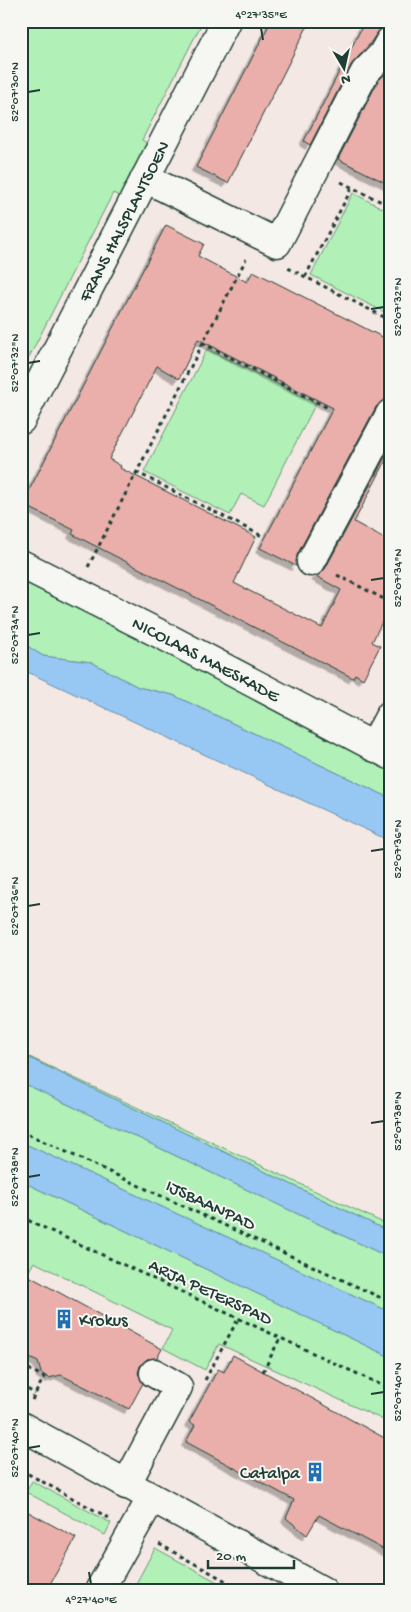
<svg xmlns="http://www.w3.org/2000/svg" width="411" height="1612" font-family="'Gochi Hand',sans-serif">
<style>
.green{fill:#b1f0b7;stroke:#689676}
.water{fill:#97c7f3;stroke:#6790a7}
.building{fill:#eaafaa;stroke:#1f3d34;filter:url(#shadow)}
.lines{fill:none;stroke-linecap:round;stroke-linejoin:round}
.minor-casing{stroke:#1f3d34;stroke-width:31}
.path{stroke:#1f3d34;stroke-width:3;stroke-dasharray:4 4;stroke-linecap:butt}
.minor{stroke:#f6f6f2;stroke-width:28}
.ticks{fill:none;stroke:#1f3d34;stroke-width:2}
.labels{text-anchor:middle;stroke-width:4;stroke-linejoin:round;paint-order:stroke}
.street-label{font-size:18px;fill:#1f3d34;stroke:#f6f6f2}
.poi-label{font-size:18px;fill:#1f3d34;stroke:#f6f6f2;text-anchor:start}
.neatline{fill:none;stroke:#1f3d34;stroke-width:2}
.ticks-label{font-size:12px;text-anchor:middle;fill:#1f3d34}
</style>
<defs>
<filter id="shadow"><feDropShadow dx="-4.5" dy="4.5" stdDeviation="0" flood-color="#0004"/></filter>
</defs>
<rect width="100%" height="100%" fill="#f4e8e4"/>
<filter id="ink" filterUnits="userSpaceOnUse"><feTurbulence type="fractalNoise" baseFrequency=".02" numOctaves="2"/><feDisplacementMap in="SourceGraphic" scale="10" xChannelSelector="R" yChannelSelector="G"/><feConvolveMatrix kernelMatrix="1 2 1 2 8 2 1 2 1" color-interpolation-filters="sRGB"/></filter>
<g filter="url(#ink)">
<!-- green -->
<g class="green">
<polygon points="21,21 203,21 142,140 150,145 123,198 113,193 21,373"/>
<polygon points="353,193 390,212 390,315 311,275"/>
<polygon points="207,349 316,403 264,505 241,494 230,515 144,472"/>
<polygon points="21,574 390,765 390,798 173,695 138,687 91,662 43,656 21,642"/>
<polygon points="21,1053 390,1226 390,1232 21,1054"/>
<polygon points="21,1082 390,1258 390,1312 21,1142"/>
<polygon points="21,1181 390,1357 390,1423 219,1344 205,1370 163,1348 172,1330 34,1262 21,1285"/>
<polygon points="32,1481 111,1523 105,1535 26,1492"/>
<polygon points="155,1548 234,1591 132,1591"/>
</g>
<!-- water -->
<g class="water">
<polygon points="21,642 43,656 91,662 138,687 173,695 390,798 390,841 21,669"/>
<polygon points="21,1054 390,1232 390,1258 21,1082"/>
<polygon points="21,1142 390,1312 390,1357 21,1181"/>
</g>
<!-- building -->
<g class="building">
<polygon points="271,21 310,21 228,183 196,167"/>
<polygon points="365,21 390,21 390,25 383,27 377,33 369,45 351,65 310,145 304,141"/>
<polygon points="390,69 390,185 338,159 378,81"/>
<polygon points="166,225 204,244 198,256 247,282 253,271 390,341 390,398 382,401 376,407 297,555 296,566 260,548 333,408 198,339 179,379 157,366 109,459 121,466 120,468 256,537 234,583 322,628 341,590 316,576 325,569 390,448 390,453 354,522 390,542 390,606 372,642 380,646 363,679 355,674 353,678 72,534 74,530 22,504"/>
<polygon points="29,1276 162,1349 157,1358 147,1359 140,1366 138,1373 143,1383 129,1409 61,1375 49,1378 41,1373 38,1362 21,1354 21,1291"/>
<polygon points="233,1355 390,1441 390,1553 319,1515 307,1535 286,1518 294,1500 186,1442 195,1425 189,1422 218,1369 224,1372"/>
<polygon points="21,1508 76,1538 46,1591 21,1591"/>
</g>
<g class="lines">
<defs>
<g id="minor">
<polyline points="145,178 277,243 365,72 382,55 390,41"/>
<path id="s1" d="M21 420 226 21"/>
<polyline points="311,562 390,414"/>
<path id="s2" d="M21 564 166 637 390 755"/>
<polyline points="373,747 390,715"/>
<polyline points="21,1426 323,1591"/>
<polyline points="126,1485 178,1387 154,1373"/>
<polyline points="99,1591 151,1499"/>
</g>
</defs>
<!-- minor casing -->
<use href="#minor" class="minor-casing"/>
<!-- path -->
<g class="path">
<polyline points="341,182 390,206"/>
<polyline points="288,268 390,320"/>
<polyline points="305,277 352,188"/>
<polyline points="202,343 330,409"/>
<polyline points="136,472 264,537"/>
<polyline points="88,567 246,259"/>
<polyline points="337,575 390,602"/>
<polyline points="21,1131 390,1302"/>
<polyline points="21,1217 390,1389"/>
<polyline points="21,1365 44,1377 32,1400"/>
<polyline points="263,1372 280,1338"/>
<polyline points="205,1380 238,1319"/>
<polyline points="21,1385 35,1394"/>
<polyline points="21,1470 109,1518"/>
<polyline points="159,1544 244,1591"/>
</g>
<!-- minor -->
<use href="#minor" class="minor"/>
</g>
</g>
<!-- ticks -->
<path class="ticks" d="M261 28 263 40M28 92 40 90M371 309 384 307M28 363 40 361M371 580 384 578M28 635 40 633M371 851 384 849M28 906 40 904M371 1123 384 1121M28 1177 40 1175M371 1394 384 1392M28 1448 40 1446M89 1572 91 1584"/>
<!-- icons -->
<defs>
<symbol id="building-bare" viewBox="-9 -9 18 18"><path d="M-4-6H4V6H1V3H-1V6H-4ZM-2.5-4.3h1.7v1.8h-1.7ZM.8-4.3h1.7v1.8H.8ZM-2.5-1h1.7V.8h-1.7ZM.8-1h1.7V.8H.8Z" fill="#1f6fb2" stroke="#f6f6f2" stroke-width="2.5" paint-order="stroke"/></symbol>
</defs>
<g fill-rule="evenodd">
<use href="#building-bare" x="50" y="1305" width="28" height="28"/>
<use href="#building-bare" x="301" y="1458" width="28" height="28"/>
</g>
<g class="labels">
<!-- street labels -->
<g class="street-label">
<text dy="6" stroke="none"><textPath href="#s1" startOffset="224">FRANS HALSPLANTSOEN</textPath></text>
<text dy="6" stroke="none"><textPath href="#s2" startOffset="208">NICOLAAS MAESKADE</textPath></text>
<text transform="translate(211 1204) rotate(25)" y="6">IJSBAANPAD</text>
<text transform="translate(211 1291) rotate(25)" y="6">ARJA PETERSPAD</text>
</g>
<!-- poi labels -->
<g class="poi-label">
<text x="79" y="1325">Krokus</text>
<text x="300" y="1478" text-anchor="end">Catalpa</text>
</g>
</g>
<!-- margin -->
<rect width="411" height="1612" fill="none" stroke="#f6f6f2" stroke-width="55"/>
<!-- north arrow -->
<g transform="translate(344 68) rotate(171)" stroke="#f6f6f2" stroke-width="4" paint-order="stroke">
<path d="M0-4L9 19L0 12L-9 19Z" fill="#1f3d34"/>
<text y="-8" font-size="14" font-weight="bold" text-anchor="middle" fill="#1f3d34">N</text>
</g>
<!-- scale -->
<path d="M208 1560v8h86v-8" fill="none" stroke="#1f3d34" stroke-width="2.5"/>
<text x="216" y="1560" font-size="15" fill="#1f3d34" stroke="#f6f6f2" stroke-width="4" paint-order="stroke">20 m</text>
<rect x="28" y="28" width="356" height="1556" class="neatline"/>
<g class="ticks-label">
<text x="261" y="18">4°27'35"E</text>
<text transform="translate(14 92) rotate(-90)" y="4">52°07'30"N</text>
<text transform="translate(397 307) rotate(-90)" y="4">52°07'32"N</text>
<text transform="translate(14 363) rotate(-90)" y="4">52°07'32"N</text>
<text transform="translate(397 578) rotate(-90)" y="4">52°07'34"N</text>
<text transform="translate(14 635) rotate(-90)" y="4">52°07'34"N</text>
<text transform="translate(397 849) rotate(-90)" y="4">52°07'36"N</text>
<text transform="translate(14 906) rotate(-90)" y="4">52°07'36"N</text>
<text transform="translate(397 1121) rotate(-90)" y="4">52°07'38"N</text>
<text transform="translate(14 1177) rotate(-90)" y="4">52°07'38"N</text>
<text transform="translate(397 1392) rotate(-90)" y="4">52°07'40"N</text>
<text transform="translate(14 1448) rotate(-90)" y="4">52°07'40"N</text>
<text x="91" y="1603">4°27'40"E</text>
</g>
</svg>
